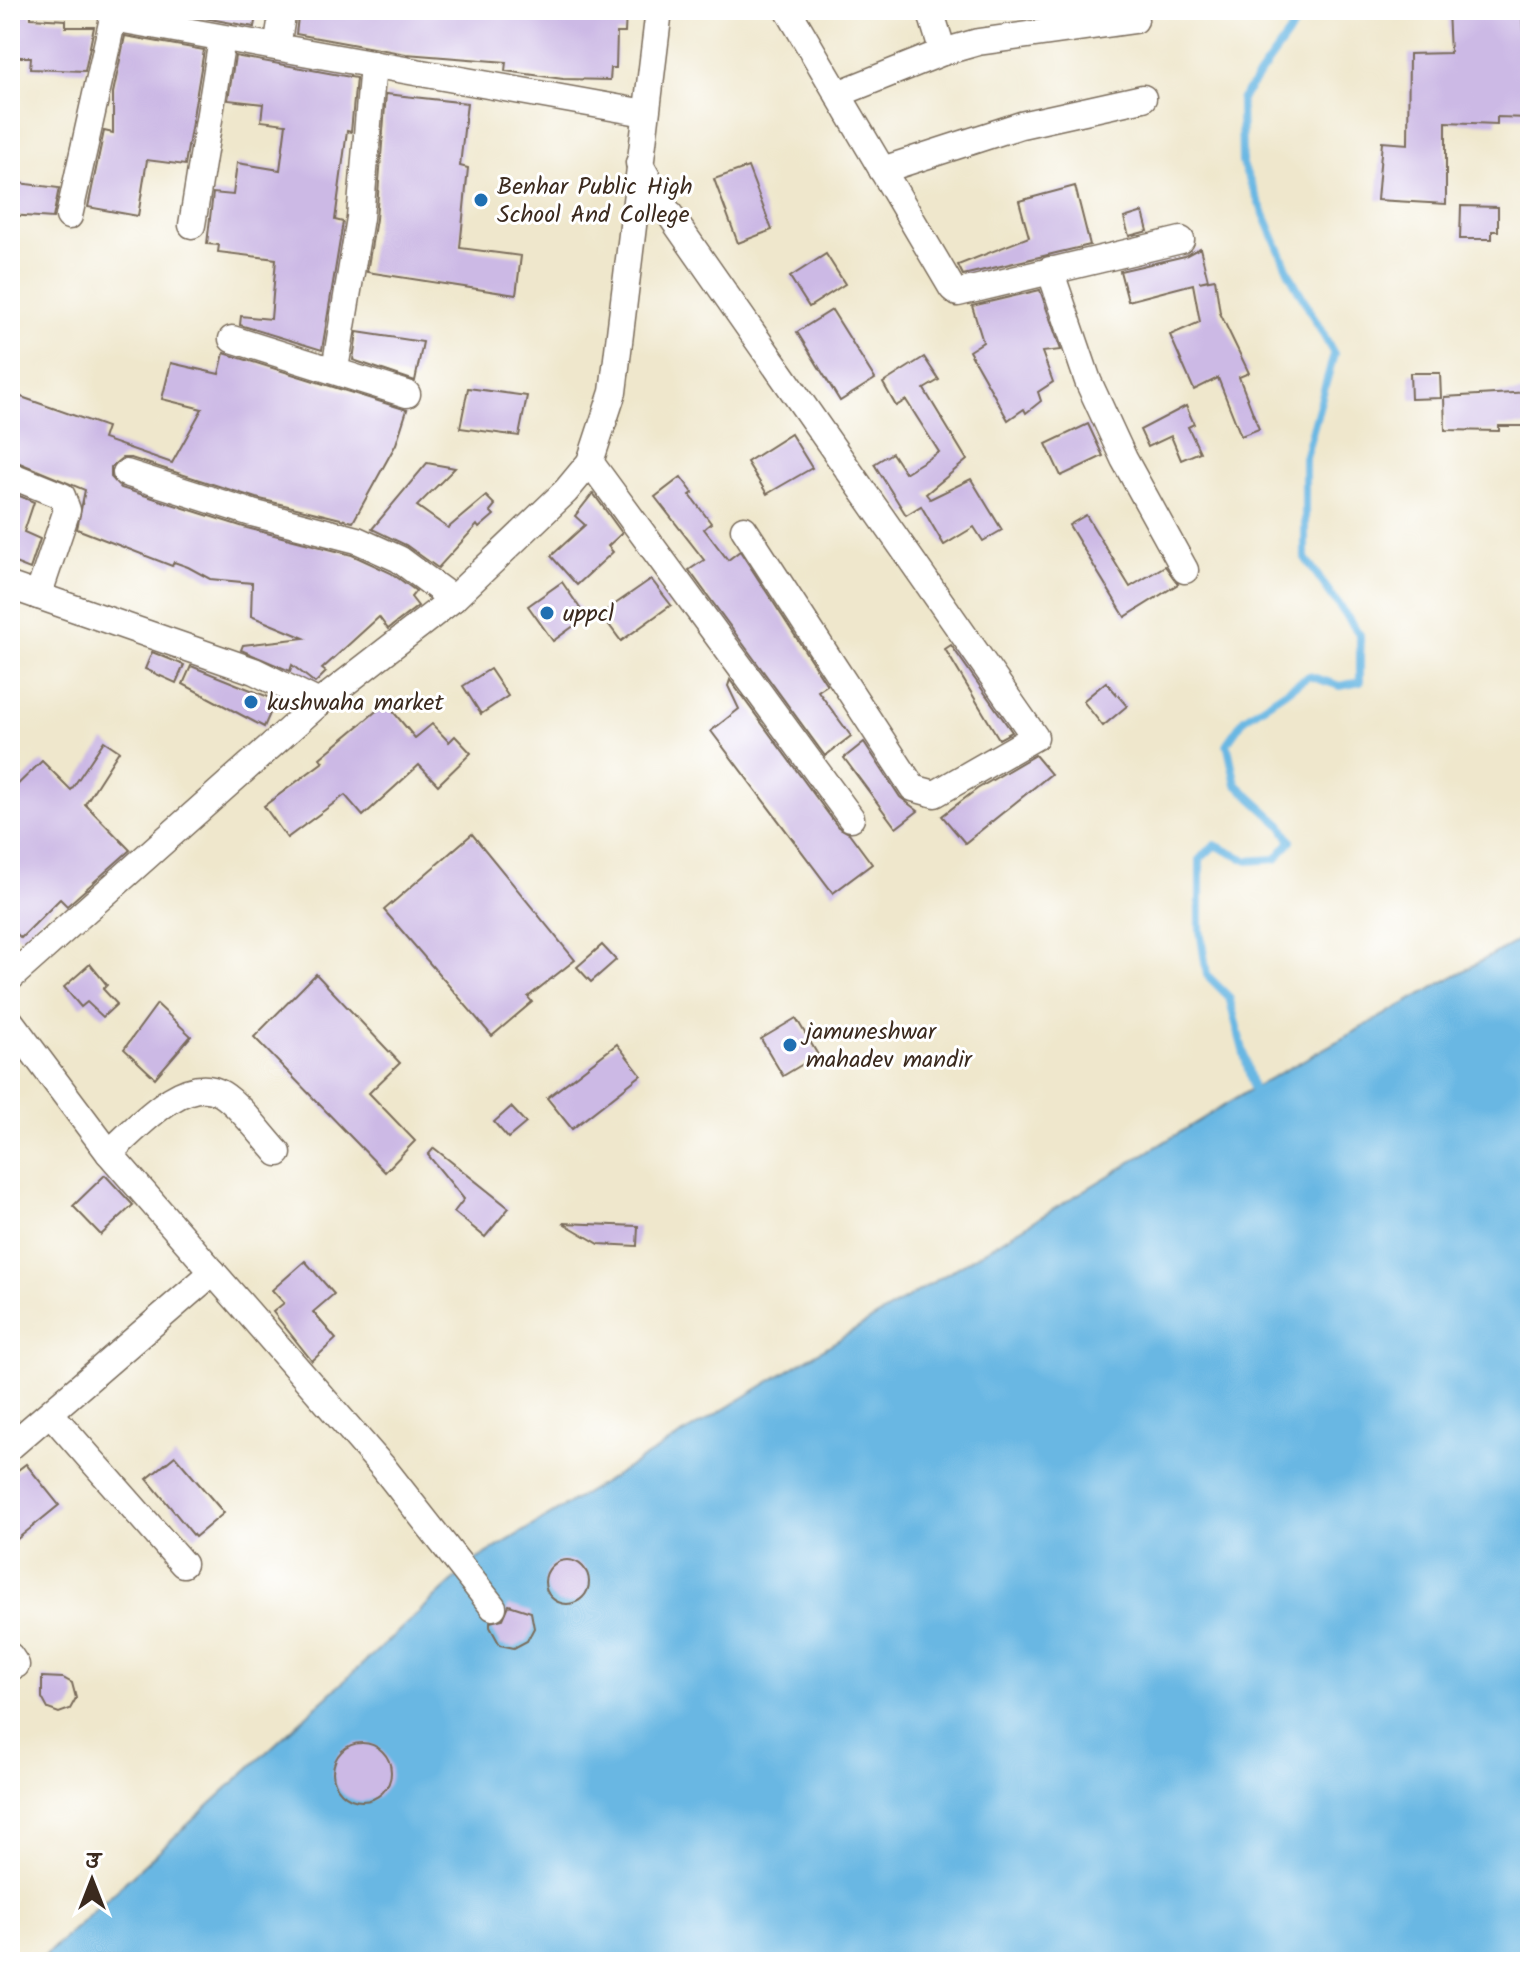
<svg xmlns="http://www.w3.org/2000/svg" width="1540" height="1972" font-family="Kalam,'Playpen Sans Deva',sans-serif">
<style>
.water{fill:#69b7e3;stroke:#527080;stroke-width:2}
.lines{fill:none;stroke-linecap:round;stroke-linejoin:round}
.stream{stroke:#69b7e3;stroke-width:8}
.building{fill:#ccb9e5}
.minor-casing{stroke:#7a6c5b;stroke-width:29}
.minor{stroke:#fff;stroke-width:26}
.poi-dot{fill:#1f6fb2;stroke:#fff;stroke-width:3}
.labels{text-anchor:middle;stroke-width:6;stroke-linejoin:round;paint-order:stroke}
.poi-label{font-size:24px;fill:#3b2a1e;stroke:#fff;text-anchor:start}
</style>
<rect width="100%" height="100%" fill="#fff"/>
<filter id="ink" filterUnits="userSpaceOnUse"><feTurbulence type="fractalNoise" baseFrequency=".0125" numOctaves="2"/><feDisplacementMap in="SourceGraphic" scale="16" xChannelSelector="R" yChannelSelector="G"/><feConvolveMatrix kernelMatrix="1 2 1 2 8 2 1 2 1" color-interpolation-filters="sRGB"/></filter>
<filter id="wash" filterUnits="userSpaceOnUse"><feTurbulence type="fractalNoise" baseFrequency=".006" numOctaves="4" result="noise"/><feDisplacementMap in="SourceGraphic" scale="32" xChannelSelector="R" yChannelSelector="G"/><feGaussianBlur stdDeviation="1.8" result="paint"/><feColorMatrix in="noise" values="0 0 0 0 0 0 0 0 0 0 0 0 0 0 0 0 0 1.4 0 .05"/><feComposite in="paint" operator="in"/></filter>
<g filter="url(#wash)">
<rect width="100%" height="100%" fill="#efe7cc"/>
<!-- water -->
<polygon class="water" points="1530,934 1530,1962 38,1962 476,1560 1253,1088"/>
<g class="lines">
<!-- stream -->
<polyline class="stream" points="1253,1088 1229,997 1207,975 1200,930 1200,859 1215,845 1248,861 1276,859 1291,841 1281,825 1236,784 1227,743 1244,719 1309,676 1340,686 1360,682 1360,635 1305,558 1305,458 1334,354 1290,275 1242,163 1241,100 1306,10"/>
</g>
<g id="blocks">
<!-- building -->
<g class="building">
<polygon points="10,10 31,10 31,18 66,20 66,27 94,27 85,71 30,69 31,57 10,57"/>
<polygon points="161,10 257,10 254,27"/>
<polygon points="299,10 436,13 437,10 605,10 626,12 625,33 617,33 616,68 611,68 610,80 563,79 505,71 506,62 406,54 296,34"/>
<polygon points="1448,10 1522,10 1524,55 1530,55 1530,118 1497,117 1497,124 1446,122 1446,204 1377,200 1382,142 1408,144 1409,54 1450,53"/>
<polygon points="125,36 204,50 185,165 147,160 138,216 88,207 104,131 113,133 113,93"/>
<polygon points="235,56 356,78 351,132 347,131 335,220 343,222 322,350 240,325 241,316 271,319 276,259 218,252 219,245 207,244 213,193 233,195 237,163 280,170 286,124 261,121 263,104 228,100"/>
<polygon points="386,94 467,103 460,166 468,168 460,248 521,256 516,295 367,272 376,219"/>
<polygon points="748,167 772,230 738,243 714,179"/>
<polygon points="10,182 59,188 53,218 10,215"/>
<polygon points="1075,186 1090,245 963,275 958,265 1029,237 1019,201"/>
<polygon points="1461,206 1498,207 1498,231 1492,231 1492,239 1460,239"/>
<polygon points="1143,212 1148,231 1129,236 1124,218"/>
<polygon points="1200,248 1208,280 1199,282 1215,279 1220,313 1249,373 1239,377 1259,429 1241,436 1218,378 1194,390 1170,335 1200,322 1193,284 1128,301 1120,271 1185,256"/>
<polygon points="826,254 845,284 809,307 790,277"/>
<polygon points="1040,290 1061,350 1042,352 1053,382 1038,392 1041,401 1026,413 1024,409 1008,420 969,351 983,342 972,306"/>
<polygon points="832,310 875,379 840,401 797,332"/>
<polygon points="357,332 423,342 415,381 353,360"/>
<polygon points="224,353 407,410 396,444 353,522 256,498 131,458 122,458 111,467 111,477 121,488 247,528 352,555 391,573 416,591 411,597 418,606 388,629 379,617 322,669 326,672 315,683 292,665 290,671 241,650 243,645 304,638 251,616 252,583 210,579 188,567 174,562 172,566 77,529 85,490 10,459 10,393 107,427 103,439 172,463 202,409 162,399 171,363 219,374"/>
<polygon points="924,357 939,380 924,389 967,460 926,494 930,499 971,479 1002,530 983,541 974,527 944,545 921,506 906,515 874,464 892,453 905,473 939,452 906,400 896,406 883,383"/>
<polygon points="1410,373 1440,373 1441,398 1411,399"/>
<polygon points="468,388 527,396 519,436 460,428"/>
<polygon points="1530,392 1530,426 1499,426 1499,431 1445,430 1444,397"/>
<polygon points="1186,406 1194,424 1188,427 1200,452 1181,460 1171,436 1148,447 1140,430"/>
<polygon points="1088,424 1103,456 1061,476 1046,444"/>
<polygon points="791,434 812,468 767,494 747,462"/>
<polygon points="427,463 455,468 417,506 448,528 486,496 495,505 490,511 494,515 479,528 477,525 438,568 406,545 372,529"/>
<polygon points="681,477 693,493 690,495 711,523 704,529 728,560 740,551 827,685 818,691 851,736 825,756 689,570 704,560 655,497"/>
<polygon points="10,492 34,502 24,532 40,539 30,569 10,561"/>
<polygon points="593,493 622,533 608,546 613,552 577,585 551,556 585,525 575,516"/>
<polygon points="1086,515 1130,587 1165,566 1178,584 1125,617 1069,525"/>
<polygon points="651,579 671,605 621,641 601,614"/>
<polygon points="562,582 586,617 553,641 528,606"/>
<polygon points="951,645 1012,732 999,739 945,649"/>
<polygon points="152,652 184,665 176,683 145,669"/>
<polygon points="191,666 276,700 264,727 183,684"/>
<polygon points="490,669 508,696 481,714 463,686"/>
<polygon points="730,680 838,827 849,833 872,864 833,893 711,731 739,709 728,686"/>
<polygon points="1106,682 1127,706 1103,726 1083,701"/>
<polygon points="386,703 415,738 432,724 449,742 455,736 471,753 438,785 419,765 363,816 345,795 287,838 264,806 323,762 320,758"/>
<polygon points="104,741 119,751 85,804 130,850 67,906 60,899 21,938 10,927 10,792 42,761 71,790"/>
<polygon points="864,742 900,797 918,811 896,828 844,758"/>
<polygon points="1035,755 1051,774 965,843 942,816 977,789"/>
<polygon points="472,834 575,960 528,997 532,1002 492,1036 384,910"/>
<polygon points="602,945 616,960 591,982 577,967"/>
<polygon points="90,964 107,985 103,989 117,1004 103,1017 87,1002 81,1007 64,987"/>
<polygon points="316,974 400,1063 369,1093 415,1141 385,1172 254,1037"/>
<polygon points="157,1004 191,1036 155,1078 124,1049"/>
<polygon points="796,1018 818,1055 783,1076 761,1039"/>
<polygon points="617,1044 641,1075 572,1129 547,1098"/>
<polygon points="511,1107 526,1123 508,1138 494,1122"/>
<polygon points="434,1148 509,1208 485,1237 454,1212 464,1199 428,1155"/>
<polygon points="105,1175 133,1205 101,1235 73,1206"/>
<polygon points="563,1223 638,1226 637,1246 599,1244"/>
<polygon points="305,1261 334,1294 313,1312 336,1339 312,1361 273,1312 284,1303 272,1290"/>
<polygon points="175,1456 224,1513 195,1537 147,1479"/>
<polygon points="26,1464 59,1505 10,1545 10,1476"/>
<circle cx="567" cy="1582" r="22"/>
<polygon points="509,1605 531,1612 534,1628 527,1641 514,1648 500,1645 490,1627 490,1622 503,1619"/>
<polygon points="42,1677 63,1678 72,1683 76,1698 70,1709 59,1713 48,1709 42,1698"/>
<circle cx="362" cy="1772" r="29"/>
</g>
</g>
</g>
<g filter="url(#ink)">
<use href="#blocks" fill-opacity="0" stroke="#7a6c5b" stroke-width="2"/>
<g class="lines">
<defs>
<g id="minor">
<polyline points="114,10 113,18 645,113"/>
<polyline points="788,10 952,288 958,293 1181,240"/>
<polyline points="930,10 943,52"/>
<polyline points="277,47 283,10"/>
<polyline points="838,94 943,52 978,42 1135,20"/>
<polyline points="639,163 661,202 1035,737 935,794 913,788 744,529"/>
<polyline points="882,170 1021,125 1143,98"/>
<polyline points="69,216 113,18"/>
<polyline points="192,225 222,39"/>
<polyline points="1050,270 1088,381 1124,459 1185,570"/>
<polyline points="232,339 407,394"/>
<polyline points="335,369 360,218 373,64"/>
<polyline points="590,462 851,818"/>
<polyline points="126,473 252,513 357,540 399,559 453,599"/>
<polyline points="10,475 62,496 67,510 38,596"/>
<polyline points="10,586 254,671 319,703"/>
<polyline points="10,978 319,703 453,599 566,491 590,462 613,392 659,10"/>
<polyline points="10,1021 109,1153 383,1467 493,1607"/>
<path d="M109 1153C135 1130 185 1071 222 1094 240 1105 263 1137 278 1153"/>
<polyline points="51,1414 183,1564"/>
<polyline points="10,1447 213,1272"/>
<polyline points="10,1656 16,1665"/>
</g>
</defs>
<!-- minor casing -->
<use href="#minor" class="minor-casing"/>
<!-- minor -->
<use href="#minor" class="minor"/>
</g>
</g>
<!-- markers -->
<g class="poi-dot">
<circle cx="481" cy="200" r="8"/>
<circle cx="547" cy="613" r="8"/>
<circle cx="251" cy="702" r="8"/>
<circle cx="790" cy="1045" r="8"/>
</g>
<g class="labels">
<!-- poi labels -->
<g class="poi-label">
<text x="497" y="194">Benhar Public High<tspan x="497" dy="28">School And College</tspan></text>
<text x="563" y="621">uppcl</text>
<text x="267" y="710">kushwaha market</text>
<text x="806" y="1039">jamuneshwar<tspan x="806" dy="28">mahadev mandir</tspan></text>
</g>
</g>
<!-- margin -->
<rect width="1540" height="1972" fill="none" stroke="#fff" stroke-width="40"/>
<!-- north arrow -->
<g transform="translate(92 1880)" stroke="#ffffff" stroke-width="6" paint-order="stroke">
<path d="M0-6L14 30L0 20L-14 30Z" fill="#3b2a1e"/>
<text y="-12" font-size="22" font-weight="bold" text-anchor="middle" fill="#3b2a1e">उ</text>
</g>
</svg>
